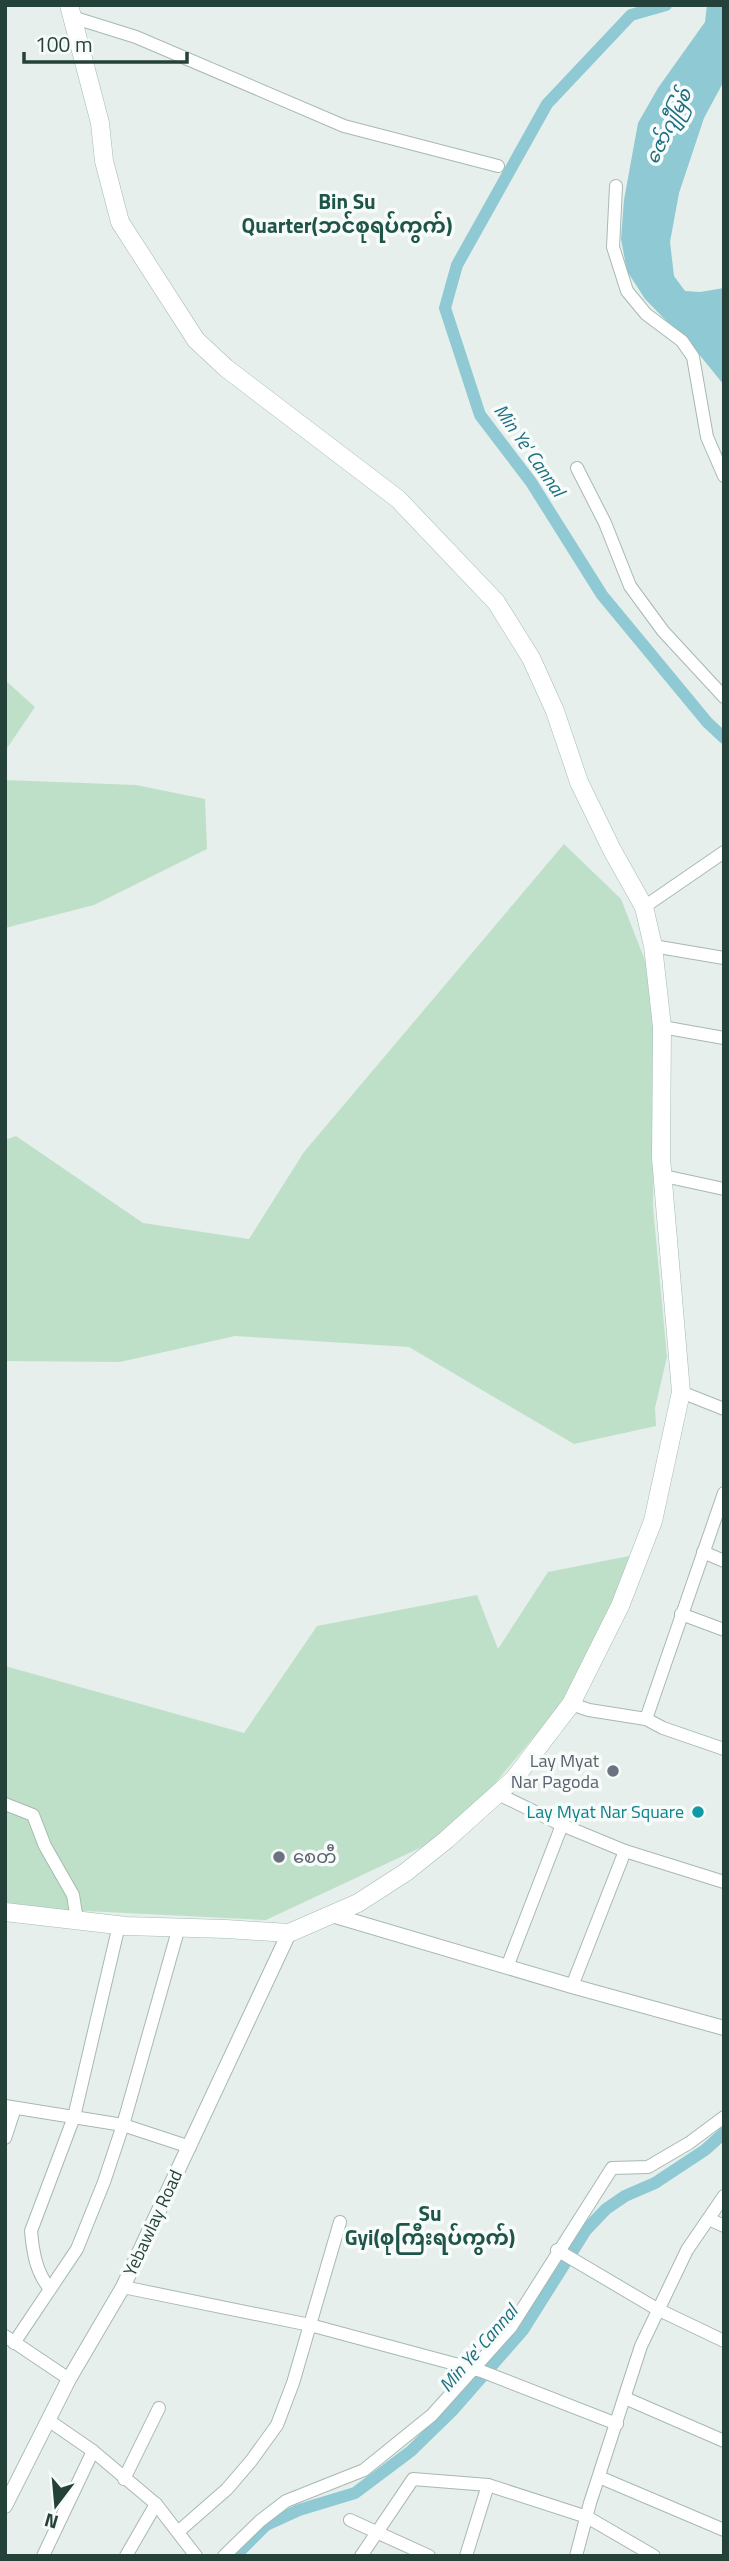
<svg xmlns="http://www.w3.org/2000/svg" width="729" height="2561" font-family="'Titillium Web','Noto Sans Myanmar',sans-serif">
<style>
.green{fill:#bfe0c8}
.water{fill:#8ec9d4}
.lines{fill:none;stroke-linecap:round;stroke-linejoin:round}
.canal{stroke:#8ec9d4;stroke-width:12}
.minor-casing{stroke:#a8b8b2;stroke-width:14}
.tertiary-casing{stroke:#a8b8b2;stroke-width:16}
.secondary-casing{stroke:#a4bbb3;stroke-width:19}
.minor{stroke:#fff;stroke-width:12}
.tertiary{stroke:#fff;stroke-width:14}
.secondary{stroke:#fff;stroke-width:18}
.worship-dot{fill:#6b7280;stroke:#f7fbf9;stroke-width:2.5}
.culture-dot{fill:#0f9aa8;stroke:#f7fbf9;stroke-width:2.5}
.labels{text-anchor:middle;stroke-width:7;stroke-linejoin:round;paint-order:stroke}
.worship-label{font-size:18px;fill:#5b616d;stroke:#f7fbf9;text-anchor:end}
.culture-label{font-size:18px;fill:#0d838f;stroke:#f7fbf9;text-anchor:end}
.street-label{font-size:18px;fill:#24423a;stroke:#f7fbf9}
.water-label{font-size:19px;font-style:italic;fill:#1c6f80;stroke:#f7fbf9}
.quarter-label{font-size:21px;font-weight:bold;fill:#1f5548;stroke:#f7fbf9}
</style>
<rect width="100%" height="100%" fill="#e6efeb"/>
<!-- green -->
<g class="green">
<polygon points="5,680 35,707 5,751"/>
<polygon points="5,780 136,785 205,799 207,849 94,905 5,928"/>
<polygon points="564,844 621,899 657,991 653,1207 667,1357 655,1408 656,1426 574,1444 409,1347 235,1336 120,1362 5,1361 5,1140 16,1136 143,1223 249,1239 304,1152"/>
<polygon points="629,1556 596,1663 454,1832 266,1920 5,1907 5,1666 244,1733 317,1626 477,1595 498,1649 548,1572"/>
</g>
<!-- water -->
<polygon class="water" points="707,5 724,5 724,81 704,118 679,193 670,242 674,276 685,291 700,292 724,288 724,385 698,353 645,299 627,271 621,239 624,200 638,123 658,88 705,22"/>
<g class="lines">
<!-- canal -->
<g class="canal">
<polyline points="666,5 631,15 547,104 457,265 445,308 480,415 531,482 602,595 707,722 724,738"/>
<polyline points="235,2556 266,2525 299,2510 355,2493 411,2451 452,2411 523,2330 586,2230 606,2209 625,2196 655,2183 705,2150 724,2133"/>
</g>
<defs>
<g id="minor">
<polyline points="72,17 136,37 344,126 498,166"/>
<polyline points="616,186 613,247 627,291 646,314 682,341 693,357 707,437 724,476"/>
<polyline points="577,468 605,523 630,586 663,631 724,697"/>
<polyline points="644,907 724,852"/>
<polyline points="653,946 724,958"/>
<polyline points="662,1027 724,1038"/>
<polyline points="664,1176 724,1189"/>
<polyline points="681,1392 724,1409"/>
<polyline points="703,1552 724,1561"/>
<polyline points="681,1614 724,1630"/>
<polyline points="571,1704 589,1710 646,1719 663,1728 724,1749"/>
<polyline points="646,1719 724,1493"/>
<polyline points="498,1794 562,1825 625,1851 724,1882"/>
<polyline points="5,1804 33,1815 45,1846 73,1895 77,1920"/>
<polyline points="507,1967 562,1825"/>
<polyline points="572,1986 625,1851"/>
<polyline points="5,2106 123,2125 190,2147"/>
<polyline points="5,2138 15,2108"/>
<polyline points="709,2219 724,2226"/>
<polyline points="557,2250 657,2309 724,2341"/>
<polyline points="123,2287 310,2325 481,2371 617,2424"/>
<path d="M50 2289C36 2272 33 2253 31 2231L74 2117 119 1925"/>
<polyline points="5,2336 69,2379"/>
<polyline points="14,2343 77,2249 104,2182 123,2125 179,1927"/>
<polyline points="625,2398 724,2441"/>
<polyline points="48,2420 93,2451 156,2504 196,2556"/>
<polyline points="599,2477 724,2530"/>
<polyline points="124,2479 159,2408"/>
<polyline points="350,2520 429,2556"/>
<polyline points="179,2531 227,2489 251,2461 277,2425 293,2383 340,2222"/>
<polyline points="43,2556 93,2451"/>
<polyline points="126,2556 156,2504"/>
<polyline points="224,2556 260,2521 286,2501 364,2470 432,2415 511,2327 612,2168 648,2167 689,2143 724,2117"/>
<polyline points="361,2556 413,2479 488,2485 587,2517 654,2556"/>
<polyline points="466,2556 488,2485"/>
<polyline points="576,2556 590,2503 641,2346 687,2250 724,2196"/>
</g>
<g id="tertiary">
<polyline points="332,1915 572,1986 724,2028"/>
<polyline points="5,2506 69,2379 123,2287 289,1933"/>
</g>
<polyline id="secondary" points="5,1912 126,1926 226,1929 289,1933 358,1903 406,1872 446,1840 514,1779 571,1704 620,1606 653,1521 681,1392 661,1158 662,1027 653,946 644,907 612,850 579,782 555,711 531,658 496,602 398,499 226,368 196,340 120,222 104,161 100,123 69,5"/>
</defs>
<!-- minor casing -->
<use href="#minor" class="minor-casing"/>
<!-- tertiary casing -->
<use href="#tertiary" class="tertiary-casing"/>
<!-- secondary casing -->
<use href="#secondary" class="secondary-casing"/>
<!-- minor -->
<use href="#minor" class="minor"/>
<!-- tertiary -->
<use href="#tertiary" class="tertiary"/>
<!-- secondary -->
<use href="#secondary" class="secondary"/>
</g>
<!-- markers -->
<g class="worship-dot">
<circle cx="613" cy="1771" r="7"/>
<circle cx="279" cy="1857" r="7"/>
</g>
<circle class="culture-dot" cx="698" cy="1812" r="7"/>
<g class="labels">
<!-- worship labels -->
<g class="worship-label">
<text x="599" y="1767">Lay Myat<tspan x="599" dy="21">Nar Pagoda</tspan></text>
<text x="293" y="1863" text-anchor="start">စေတီ</text>
</g>
<!-- culture labels -->
<g class="culture-label">
<text x="684" y="1818">Lay Myat Nar Square</text>
</g>
<!-- street labels -->
<g class="street-label">
<text transform="translate(153 2223) rotate(-65)" y="6">Yebawlay Road</text>
</g>
<!-- water labels -->
<g class="water-label">
<text transform="translate(668 126) rotate(-64)" y="7">ဇော်ဂျီမြစ်</text>
<text transform="translate(530 450) rotate(55)" y="7">Min Ye' Cannal</text>
<text transform="translate(478 2348) rotate(-49)" y="7">Min Ye' Cannal</text>
</g>
<!-- quarter labels -->
<g class="quarter-label">
<text x="347" y="209">Bin Su<tspan x="347" dy="24">Quarter(ဘင်စုရပ်ကွက်)</tspan></text>
<text x="430" y="2221">Su<tspan x="430" dy="24">Gyi(စုကြီးရပ်ကွက်)</tspan></text>
</g>
</g>
<!-- border -->
<rect width="729" height="2561" fill="none" stroke="#24423a" stroke-width="14"/>
<!-- north arrow -->
<g transform="translate(56 2505) rotate(196)" stroke="#f7fbf9" stroke-width="5" paint-order="stroke">
<path d="M0-5L12 26L0 18L-12 26Z" fill="#24423a"/>
<text y="-10" font-size="19" font-weight="bold" text-anchor="middle" fill="#24423a">N</text>
</g>
<!-- scale -->
<path d="M24 52v10h163v-10" fill="none" stroke="#24423a" stroke-width="3.5"/>
<text x="35" y="52" font-size="21" fill="#24423a" stroke="#f7fbf9" stroke-width="5" paint-order="stroke">100 m</text>
</svg>
